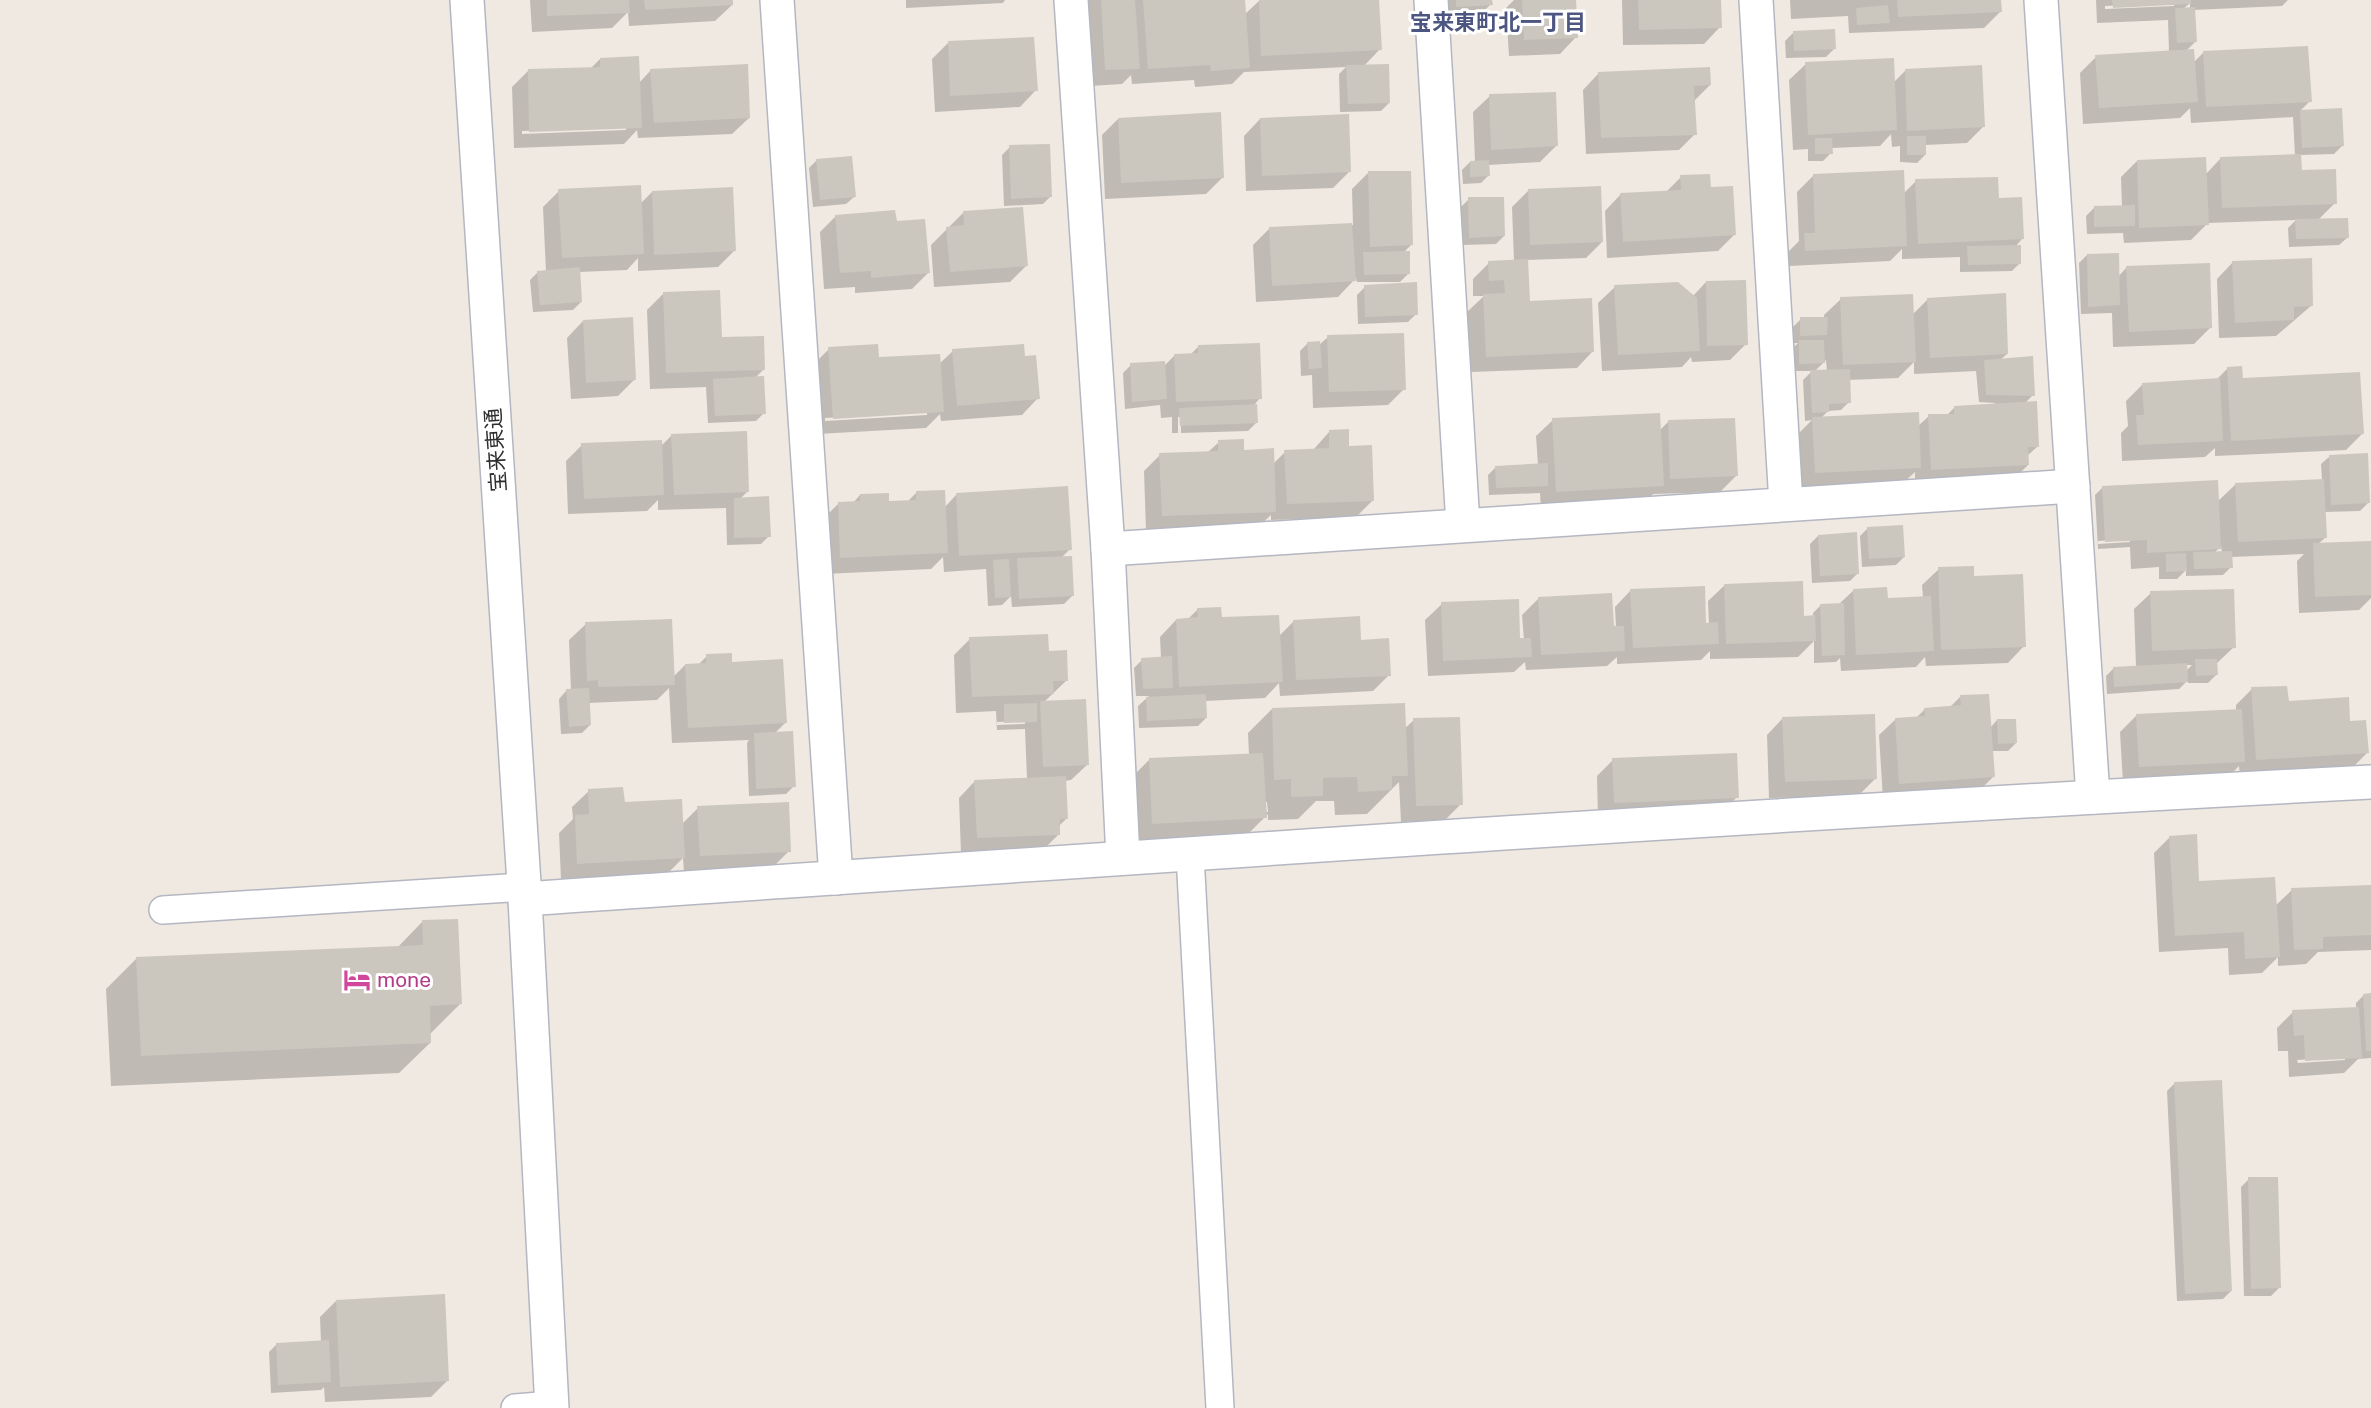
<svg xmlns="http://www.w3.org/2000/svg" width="2371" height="1408" font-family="'Public Sans','Noto Sans JP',sans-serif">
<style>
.shadow{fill:#0003;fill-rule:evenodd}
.building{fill:#cbc7bf}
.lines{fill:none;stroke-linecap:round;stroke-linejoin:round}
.lane-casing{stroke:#b4b7c1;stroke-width:30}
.street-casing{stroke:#b4b7c1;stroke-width:36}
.secondary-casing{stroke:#b4b7c1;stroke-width:36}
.lane{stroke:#fff;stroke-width:27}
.street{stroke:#fff;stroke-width:33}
.secondary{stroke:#fff;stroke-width:33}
.labels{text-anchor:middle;stroke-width:6;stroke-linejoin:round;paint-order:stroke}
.street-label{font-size:21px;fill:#2e2e2e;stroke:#fff}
.hotel-label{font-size:21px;fill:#b23c85;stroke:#fff;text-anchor:start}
.neighbourhood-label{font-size:22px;font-weight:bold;fill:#4d5680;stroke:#fff}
</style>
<rect width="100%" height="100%" fill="#efe9e1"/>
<!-- shadow -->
<g class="shadow">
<polygon points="530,0 732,0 732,5 715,21 629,26 628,12 612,28 532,32"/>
<polygon points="906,0 1005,0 1003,3 906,8"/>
<polygon points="1087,0 1243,0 1244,15 1259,1 1377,0 1380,49 1364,66 1389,103 1381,111 1340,112 1339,74 1346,67 1244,72 1232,84 1195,87 1194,80 1132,84 1131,75 1122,84 1090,86"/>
<polygon points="1448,0 1491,0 1491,4 1483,12 1448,14"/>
<polygon points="1514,0 1574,0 1576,37 1560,54 1509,56 1506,8"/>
<polygon points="1622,0 1720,0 1720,27 1704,44 1623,45"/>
<polygon points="1790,0 1999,0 2000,12 1984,28 1849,33 1848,16 1791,19"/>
<path d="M2096 0H2288L2282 6 2193 10 2195 42 2186 51 2194 62 2204 52 2310 101 2300 111 2341 110 2342 146 2334 154 2300 155V172L2335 203 2318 220 2347 238 2339 245 2289 247 2288 228 2296 220 2208 223 2191 240 2124 243 2123 233 2087 234 2086 216 2094 208 2122 207 2121 177 2137 161 2206 174 2221 158 2295 156 2293 117 2191 123 2190 108 2180 118 2083 124 2080 73 2096 57 2169 52 2168 20 2097 23ZM2174 3V6L2105 9V6ZM2190 3V9H2183Z"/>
<polygon points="1793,33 1834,49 1826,57 1786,58 1785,41"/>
<polygon points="948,43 1036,90 1020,107 935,112 932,59"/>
<path d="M600 59 639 83 651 70 749 118 732 134 638 138 637 130 624 144 514 148 512 87 528 71 590 69ZM626 127V130L522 134V131Z"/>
<polygon points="1806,64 1894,82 1905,71 1983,127 1967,143 1925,145 1925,155 1917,163 1900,162 1900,146 1892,147 1891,134 1880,146 1831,148 1831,153 1823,161 1808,161 1808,149 1793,150 1789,80"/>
<polygon points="1599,73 1710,85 1694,101 1695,134 1679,150 1586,154 1583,90"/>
<polygon points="1490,96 1556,146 1540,162 1488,165 1489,175 1481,183 1463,184 1462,170 1470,162 1475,162 1473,112"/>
<polygon points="1118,119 1222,178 1206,194 1105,199 1102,135"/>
<polygon points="1260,119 1349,172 1333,188 1246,191 1244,136"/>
<polygon points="1010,147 1051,196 1043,204 1004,206 1002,155"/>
<polygon points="817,160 854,197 846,204 813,207 809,168"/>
<polygon points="1368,173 1412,244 1403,253 1408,274 1400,282 1357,282 1356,278 1338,297 1256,302 1253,245 1269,229 1353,225 1352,189"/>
<polygon points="1813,176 1904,193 1916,181 1997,200 2022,239 2015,247 2020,263 2012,271 1960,272 1960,257 1902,259 1902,249 1890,261 1789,266 1789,251 1799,241 1797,192"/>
<polygon points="1681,177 1709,189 1735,234 1718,251 1607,258 1605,211 1621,194 1666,192"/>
<polygon points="1529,190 1602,242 1586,258 1526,260 1528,302 1593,351 1577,368 1470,372 1467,312 1484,296 1473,296 1473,279 1489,263 1514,261 1512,207"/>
<polygon points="559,191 640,204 652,192 734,251 718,267 638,271 638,258 627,270 579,272 581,302 573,310 533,312 530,280 538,272 546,272 543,207"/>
<polygon points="1469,199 1504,236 1496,244 1462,245 1461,207"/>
<polygon points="963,213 1026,266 1010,282 934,287 931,245"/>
<polygon points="836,216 895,222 928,273 912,289 855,293 855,287 824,289 820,232"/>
<polygon points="2087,255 2118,277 2127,267 2210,328 2194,344 2113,347 2112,313 2081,314 2079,263"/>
<polygon points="2233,262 2312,305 2276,336 2219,338 2217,279"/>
<polygon points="1706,282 1746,344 1730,360 1692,362 1691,357 1682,367 1602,371 1598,303 1615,287 1693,296"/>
<polygon points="1365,287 1416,314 1408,322 1358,324 1357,295"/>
<polygon points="663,294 763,370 755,378 764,413 756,421 708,423 706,387 650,389 647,310"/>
<path d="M1841 299 1913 314 1928 299 2007 354 2000 360 2033 395 2025 403 2038 446 2027 456 2028 465 2012 481 1915 485V472L1903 483 1799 488 1797 435 1812 420 1805 421 1803 380 1812 371H1791L1792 349 1798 343H1793V327L1801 319H1824V315ZM1826 360 1827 372H1814ZM1914 362V374L1976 371 1979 402 1995 403V405L1955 407 1947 415 1929 416 1918 426 1821 418 1828 411 1841 410 1849 402 1848 380 1898 378Z"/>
<polygon points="583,321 634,380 618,396 571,399 567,338"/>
<polygon points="1328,337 1404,389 1388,405 1313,408 1312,375 1301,376 1300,351 1308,343 1319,345"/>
<polygon points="1198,347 1260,398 1255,404 1256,423 1248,431 1181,433 1181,417 1178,417 1178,433 1172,433 1172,417 1161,418 1160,405 1125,409 1123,373 1131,365 1164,366 1175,355 1190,355"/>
<path d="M829 349 878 359 939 364 953 351 1024 357 1038 398 1022 415 941 421 940 414 926 428 817 434 813 365ZM927 412V415L825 421V418Z"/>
<polygon points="2228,368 2241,380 2362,434 2346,450 2215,456 2215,448 2205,457 2122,461 2121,433 2128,426 2126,401 2143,384 2216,380"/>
<polygon points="1553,420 1659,431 1668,422 1736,476 1720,492 1653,494 1646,502 1541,508 1540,493 1489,495 1488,475 1496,467 1538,465 1536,436"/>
<polygon points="1330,431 1348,448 1373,500 1356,517 1271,520 1271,515 1258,527 1146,531 1144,471 1160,455 1207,453 1219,442 1273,464 1285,452 1313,450"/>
<polygon points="672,435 748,491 740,499 769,536 761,544 727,545 726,508 658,510 658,500 647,511 568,514 566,461 582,445 661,446"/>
<path d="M2329 457 2368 503 2360 511 2324 512 2325 538 2318 544 2371 542V598L2359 610 2299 613 2297 561 2304 554 2231 557V567L2223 575 2186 576V570L2177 579H2159V567L2131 569 2130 547 2098 549 2095 495 2103 487 2217 502 2236 484 2322 480 2321 464ZM2130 539V542L2098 544V541ZM2221 546 2222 553H2214Z"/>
<polygon points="916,493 945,507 956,495 1070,549 1061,558 1072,596 1064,604 1012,607 1011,596 1002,605 988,606 986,569 944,572 943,557 931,569 824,574 822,520 839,503 853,503 860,495 888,503 907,502"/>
<polygon points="1868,528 1904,557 1896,565 1862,567 1860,536"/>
<polygon points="1818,536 1858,573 1850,581 1812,583 1810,544"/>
<polygon points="1939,569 1973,577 2024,646 2008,663 1926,666 1925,657 1916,667 1841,671 1840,658 1836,662 1814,663 1814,641 1798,657 1710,659 1710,651 1701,660 1617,664 1617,657 1607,666 1526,670 1525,662 1514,672 1428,676 1425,620 1442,604 1519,640 1524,640 1522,615 1539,598 1616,628 1615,607 1631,590 1705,625 1709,625 1708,601 1725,585 1802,617 1813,617 1813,613 1821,605 1839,604 1854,590 1887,600 1923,597 1922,585"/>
<path d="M2151 593 2234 647 2216 664V675L2208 683H2188V680L2179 689 2107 694 2106 676 2114 668 2136 667 2134 609ZM2186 665H2192L2186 671Z"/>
<polygon points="1198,609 1279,636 1294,621 1360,641 1389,675 1373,691 1280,696 1279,683 1265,698 1205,701 1206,718 1198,726 1139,728 1138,706 1149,696 1136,696 1134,668 1142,660 1161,658 1160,637 1176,620 1187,620"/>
<polygon points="586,624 673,677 685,665 698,665 707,656 731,664 785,723 774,734 794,786 786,794 749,796 747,743 749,740 672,743 669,688 657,700 588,703 590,725 582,733 561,734 559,699 566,691 571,691 569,640"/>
<path d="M970 639 1048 653 1067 680 1043 703 1088 764 1071 780 1064 781 1066 819 1058 827 1059 834 1042 851 961 854 959 798 975 781 1027 779 1025 729 997 730 996 711 956 713 954 655ZM1025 721V724L997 725V722Z"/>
<polygon points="2252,689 2349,723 2367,753 2351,769 2240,776 2239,766 2227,778 2123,783 2120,732 2136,716 2236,711 2236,705"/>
<polygon points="1960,697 1990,728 1997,720 2016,743 2008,751 1991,751 1993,777 1977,793 1883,799 1879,735 1896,719 1916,718 1925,709 1950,707"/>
<path d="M1272 709 1404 729 1414 720 1461 804 1445 820 1401 822 1399 782 1367 814 1335 815 1334 801H1316L1298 819 1268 820V814L1249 833 1136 840 1133 776 1149 760 1249 755 1248 733ZM1264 802H1267L1268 812H1265Z"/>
<polygon points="1783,718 1876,778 1859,795 1769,798 1767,735"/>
<polygon points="1613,760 1737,797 1721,813 1598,818 1597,776"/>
<polygon points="589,791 682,824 698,808 789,851 773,867 684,872 683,858 667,874 561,880 559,833 573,819 572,807"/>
<polygon points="2170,837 2198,883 2275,906 2292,890 2371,886 2371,950 2318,952 2306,964 2278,966 2278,957 2262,973 2229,975 2228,948 2159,952 2154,853"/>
<polygon points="422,922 461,1003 430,1034 430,1043 399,1073 111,1086 106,989 137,958 397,948"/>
<path d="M2364 995H2371V1058L2358 1059 2344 1073 2289 1077 2288 1051H2278L2277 1028 2293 1012 2356 1009V1003ZM2345 1057V1060L2298 1063 2297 1060Z"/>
<polygon points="2175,1083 2231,1291 2223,1299 2177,1301 2167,1091"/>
<polygon points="2249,1179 2279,1288 2271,1296 2244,1296 2241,1187"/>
<polygon points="336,1301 448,1380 431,1397 325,1402 324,1387 321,1390 271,1393 269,1352 277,1344 321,1342 320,1317"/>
</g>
<!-- building -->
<g class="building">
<polygon points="547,0 629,0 630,13 547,16"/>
<polygon points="644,0 733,0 733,5 645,10"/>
<polygon points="1101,0 1135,0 1140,69 1105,70"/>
<polygon points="1143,0 1245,0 1250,68 1211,71 1210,65 1148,69"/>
<polygon points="1259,0 1379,0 1382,50 1261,56"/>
<polygon points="1456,0 1492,0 1493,5 1456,7"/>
<polygon points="1522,0 1576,0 1578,38 1524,40"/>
<polygon points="1638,0 1721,0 1722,28 1639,30"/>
<polygon points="1897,0 2001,0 2002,12 1898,17"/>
<polygon points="2112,0 2191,0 2191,4 2113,8"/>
<polygon points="1888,5 1890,23 1857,25 1856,8"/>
<polygon points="2195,7 2197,42 2177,43 2175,8"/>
<polygon points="1835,29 1836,49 1794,51 1793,31"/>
<polygon points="1034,37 1038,91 950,96 948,41"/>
<polygon points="2308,46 2312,102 2206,107 2203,51"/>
<polygon points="2194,49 2198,102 2099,108 2095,55"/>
<polygon points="639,56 642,128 529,132 528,69 600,67 600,58"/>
<polygon points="1894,58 1897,130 1808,135 1805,62"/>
<polygon points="748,64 750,118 654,123 650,69"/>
<polygon points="1389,64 1390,103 1348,104 1346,65"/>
<polygon points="1982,65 1985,127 1907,131 1905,69"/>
<polygon points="1710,67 1711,85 1694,86 1697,135 1601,138 1598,72"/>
<polygon points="1556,92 1558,146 1491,150 1489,94"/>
<polygon points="2342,108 2344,146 2302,148 2300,110"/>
<polygon points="1221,112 1224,178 1121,183 1118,118"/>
<polygon points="1349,114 1351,172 1262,176 1260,118"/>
<rect x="1907" y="136" width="19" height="19"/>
<polygon points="1815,138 1832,138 1833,154 1815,154"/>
<polygon points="1050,144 1052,197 1011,199 1009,145"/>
<polygon points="2301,154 2302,170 2336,169 2337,204 2222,208 2220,157"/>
<polygon points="852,156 856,197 820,200 816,159"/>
<polygon points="2206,157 2209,225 2139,228 2137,160"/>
<polygon points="1489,160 1490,176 1470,177 1470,161"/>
<polygon points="1904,170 1907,246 1805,251 1804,233 1815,233 1813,174"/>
<polygon points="1368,171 1411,171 1413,245 1370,247"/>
<polygon points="1710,174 1711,187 1733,186 1736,235 1623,242 1620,193 1681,190 1680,175"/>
<polygon points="1998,177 1999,198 2022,197 2024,239 1918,244 1915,179"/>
<polygon points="641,185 644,254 562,258 558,189"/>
<polygon points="1601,186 1603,242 1530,245 1528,189"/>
<polygon points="733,187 736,251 654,255 652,191"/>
<polygon points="1468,197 1504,197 1505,236 1469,238"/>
<polygon points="2135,205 2135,226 2094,227 2094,206"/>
<polygon points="1023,207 1028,266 950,272 946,227 964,225 963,211"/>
<polygon points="895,210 897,221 925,219 930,273 871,278 871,271 840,273 835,215"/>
<polygon points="2348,218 2349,238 2296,239 2295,219"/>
<polygon points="1352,223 1356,281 1272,286 1269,227"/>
<polygon points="2021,245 2021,264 1968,265 1967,246"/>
<polygon points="1410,251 1410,274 1364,275 1363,252"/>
<polygon points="2119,253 2120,305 2088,307 2087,254"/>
<polygon points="2312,258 2313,306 2294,307 2294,320 2235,323 2232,261"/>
<polygon points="1528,259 1530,301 1592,298 1594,352 1486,357 1483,294 1505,293 1504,280 1489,281 1488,261"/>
<polygon points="2210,263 2212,328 2129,332 2126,266"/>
<polygon points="580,267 582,302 540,305 537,271"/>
<polygon points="1746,280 1748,345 1707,346 1706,281"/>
<polygon points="1417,282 1418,315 1365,317 1364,285"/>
<polygon points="1678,282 1697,298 1700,351 1618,355 1614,285"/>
<polygon points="720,290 722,337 764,336 765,370 666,373 663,292"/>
<polygon points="2006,293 2008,354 1930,358 1927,298"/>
<polygon points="1913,294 1916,362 1843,365 1840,297"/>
<polygon points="633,317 636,380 586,383 583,320"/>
<polygon points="1800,317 1828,317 1827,335 1800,336"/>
<polygon points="1404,333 1406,390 1329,392 1327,335"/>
<polygon points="1799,340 1824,340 1825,363 1799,364"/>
<polygon points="1320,341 1322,368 1309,369 1307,342"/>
<polygon points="1260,343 1262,399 1176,402 1174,354 1198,353 1198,345"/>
<polygon points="878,344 879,357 940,354 944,412 833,419 828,347"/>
<polygon points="1024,344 1025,356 1036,355 1040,399 957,406 952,349"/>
<polygon points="2033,356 2035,396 1986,395 1984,360"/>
<polygon points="1165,361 1167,399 1132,402 1130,363"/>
<polygon points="2242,366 2243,378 2360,372 2364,434 2231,441 2227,367"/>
<polygon points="1850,369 1851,403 1829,404 1829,412 1812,413 1810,370"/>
<polygon points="764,376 766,414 715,416 713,379"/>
<polygon points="2220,378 2223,441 2138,445 2136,415 2144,415 2142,383"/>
<polygon points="2037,401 2039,447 2028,447 2029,465 1931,470 1928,414 1954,414 1954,406"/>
<polygon points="1257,404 1258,423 1180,426 1179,408"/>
<polygon points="1919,412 1921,468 1815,473 1812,417"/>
<polygon points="1660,413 1664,486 1556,492 1552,418"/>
<polygon points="1735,418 1738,476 1670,479 1668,420"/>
<polygon points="1349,429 1349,446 1372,445 1374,501 1287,504 1284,450 1329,448 1329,430"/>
<polygon points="747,431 749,492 674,495 671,434"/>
<polygon points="1244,439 1244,450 1274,448 1276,512 1162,516 1159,453 1218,451 1218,440"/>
<polygon points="662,440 664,495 584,499 581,443"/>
<polygon points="2368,453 2370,503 2331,505 2329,455"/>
<polygon points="1548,463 1548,486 1496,488 1495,466"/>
<polygon points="2324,479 2327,538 2238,542 2235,483"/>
<polygon points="2218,480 2221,549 2147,553 2147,540 2105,542 2102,486"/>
<polygon points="1068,486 1072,550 959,556 956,493"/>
<polygon points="945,490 948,553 840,558 838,502 860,501 860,494 889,493 889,501 916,500 916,491"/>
<polygon points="769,496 771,537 734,538 734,498"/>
<polygon points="1903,525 1905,557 1869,559 1867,527"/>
<polygon points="1857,532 1859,574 1820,576 1818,535"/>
<polygon points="2371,541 2371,595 2315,597 2313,543"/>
<polygon points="2232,551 2233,568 2194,569 2193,552"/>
<polygon points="2186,553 2187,571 2166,572 2166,554"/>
<polygon points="1072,556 1074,596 1019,599 1017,558"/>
<polygon points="1009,559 1011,597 995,598 993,560"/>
<polygon points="1974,566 1974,576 2023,574 2026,647 1941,650 1938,567"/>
<polygon points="1803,581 1804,616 1815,615 1816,641 1726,644 1724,584"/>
<polygon points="1705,586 1706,623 1718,622 1719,644 1633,648 1630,589"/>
<polygon points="1887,587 1888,598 1931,596 1934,651 1856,655 1853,589"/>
<polygon points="2234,589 2236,648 2152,651 2150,591"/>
<polygon points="1612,593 1614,626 1624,626 1625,651 1541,655 1538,597"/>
<polygon points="1519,599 1520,638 1531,638 1532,657 1443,661 1441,602"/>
<polygon points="1844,603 1845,655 1822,656 1820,604"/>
<polygon points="1221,607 1222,617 1279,615 1283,682 1179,687 1176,619 1198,617 1197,608"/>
<polygon points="1360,616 1361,640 1389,638 1391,676 1296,680 1293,620"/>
<polygon points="672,619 675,685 598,687 598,680 587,681 585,622"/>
<polygon points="1048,634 1049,651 1067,650 1068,681 1053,681 1054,694 972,697 969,637"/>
<polygon points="732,653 732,662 783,659 787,723 688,728 685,664 706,663 706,654"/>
<polygon points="1172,656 1173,688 1143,689 1141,658"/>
<polygon points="2195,659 2217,659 2218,675 2196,676"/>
<polygon points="2187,663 2188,682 2114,687 2113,667"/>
<polygon points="2287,686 2289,701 2349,697 2350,721 2366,720 2369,753 2256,760 2251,687"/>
<polygon points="589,688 591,725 569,727 566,689"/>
<polygon points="1206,694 1207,718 1147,721 1146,697"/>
<polygon points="1989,694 1995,777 1899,784 1895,718 1925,716 1924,708 1961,705 1960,695"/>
<polygon points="1086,699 1089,765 1043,767 1040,701"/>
<polygon points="1037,703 1037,722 1004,723 1004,704"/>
<polygon points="1405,703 1408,776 1392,776 1392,790 1358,792 1357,777 1323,778 1323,796 1291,797 1291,779 1274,780 1272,708"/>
<polygon points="2242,709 2245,762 2139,767 2136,714"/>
<polygon points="1875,714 1877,779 1785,782 1782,717"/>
<polygon points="1460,717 1463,805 1416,806 1413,718"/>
<polygon points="1997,719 2016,719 2017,743 1998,744"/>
<polygon points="793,731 796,787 756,789 754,733"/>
<polygon points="1263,753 1267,818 1152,824 1149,758"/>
<polygon points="1737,753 1739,798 1614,803 1612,758"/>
<polygon points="1066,776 1068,819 1060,819 1060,835 977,838 974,780"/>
<polygon points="623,787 625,802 682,799 685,858 577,864 575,815 589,814 588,789"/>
<polygon points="789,802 791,852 700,856 697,806"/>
<polygon points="2197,834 2199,881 2275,877 2280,957 2245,959 2244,932 2175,936 2169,836"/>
<polygon points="2371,885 2371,935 2323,937 2323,949 2294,950 2291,888"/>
<polygon points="458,919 462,1004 430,1006 431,1043 141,1056 136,957 423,945 422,920"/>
<polygon points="2371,993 2371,1051 2366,1051 2363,994"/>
<polygon points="2359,1007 2362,1058 2305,1061 2304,1035 2294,1036 2292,1010"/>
<polygon points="2222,1080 2232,1291 2185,1294 2174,1082"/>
<polygon points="2248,1177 2278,1177 2281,1288 2251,1289"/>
<polygon points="445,1294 449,1381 340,1387 336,1300"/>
<polygon points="329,1340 331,1382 278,1385 276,1343"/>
</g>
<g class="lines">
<defs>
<g id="lane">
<polyline points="1190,855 1220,1408"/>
<polyline points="163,910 524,887"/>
<polyline points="515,1408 552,1405"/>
</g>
<g id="street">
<polyline points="777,0 836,878"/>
<polyline points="1071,0 1108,549 1123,858"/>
<polyline points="1431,0 1463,525"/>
<polyline points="1756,0 1786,504"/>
<polyline points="2041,0 2093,797"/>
<polyline points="1108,549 2073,486"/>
<path d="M525 899C1140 857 1755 814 2371 782"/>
</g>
<polyline id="secondary" points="467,0 525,899 552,1408"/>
</defs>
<!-- lane casing -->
<use href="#lane" class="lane-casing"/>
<!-- street casing -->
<use href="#street" class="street-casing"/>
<!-- secondary casing -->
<use href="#secondary" class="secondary-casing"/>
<!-- lane -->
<use href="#lane" class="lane"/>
<!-- street -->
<use href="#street" class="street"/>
<!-- secondary -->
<use href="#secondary" class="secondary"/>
</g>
<!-- icons -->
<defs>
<symbol id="hotel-bare" viewBox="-9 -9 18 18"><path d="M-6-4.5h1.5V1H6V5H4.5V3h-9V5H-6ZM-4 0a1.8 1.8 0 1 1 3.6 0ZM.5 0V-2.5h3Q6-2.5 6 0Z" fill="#d1479c" stroke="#fff" stroke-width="2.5" paint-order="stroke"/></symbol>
</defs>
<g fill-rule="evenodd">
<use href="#hotel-bare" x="338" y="961" width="38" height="38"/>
</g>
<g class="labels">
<!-- street labels -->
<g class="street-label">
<text transform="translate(496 450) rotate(-94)" y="7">宝来東通</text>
</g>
<!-- hotel labels -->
<g class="hotel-label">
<text x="377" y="987">mone</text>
</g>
<!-- neighbourhood labels -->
<g class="neighbourhood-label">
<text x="1498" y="30">宝来東町北一丁目</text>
</g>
</g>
</svg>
